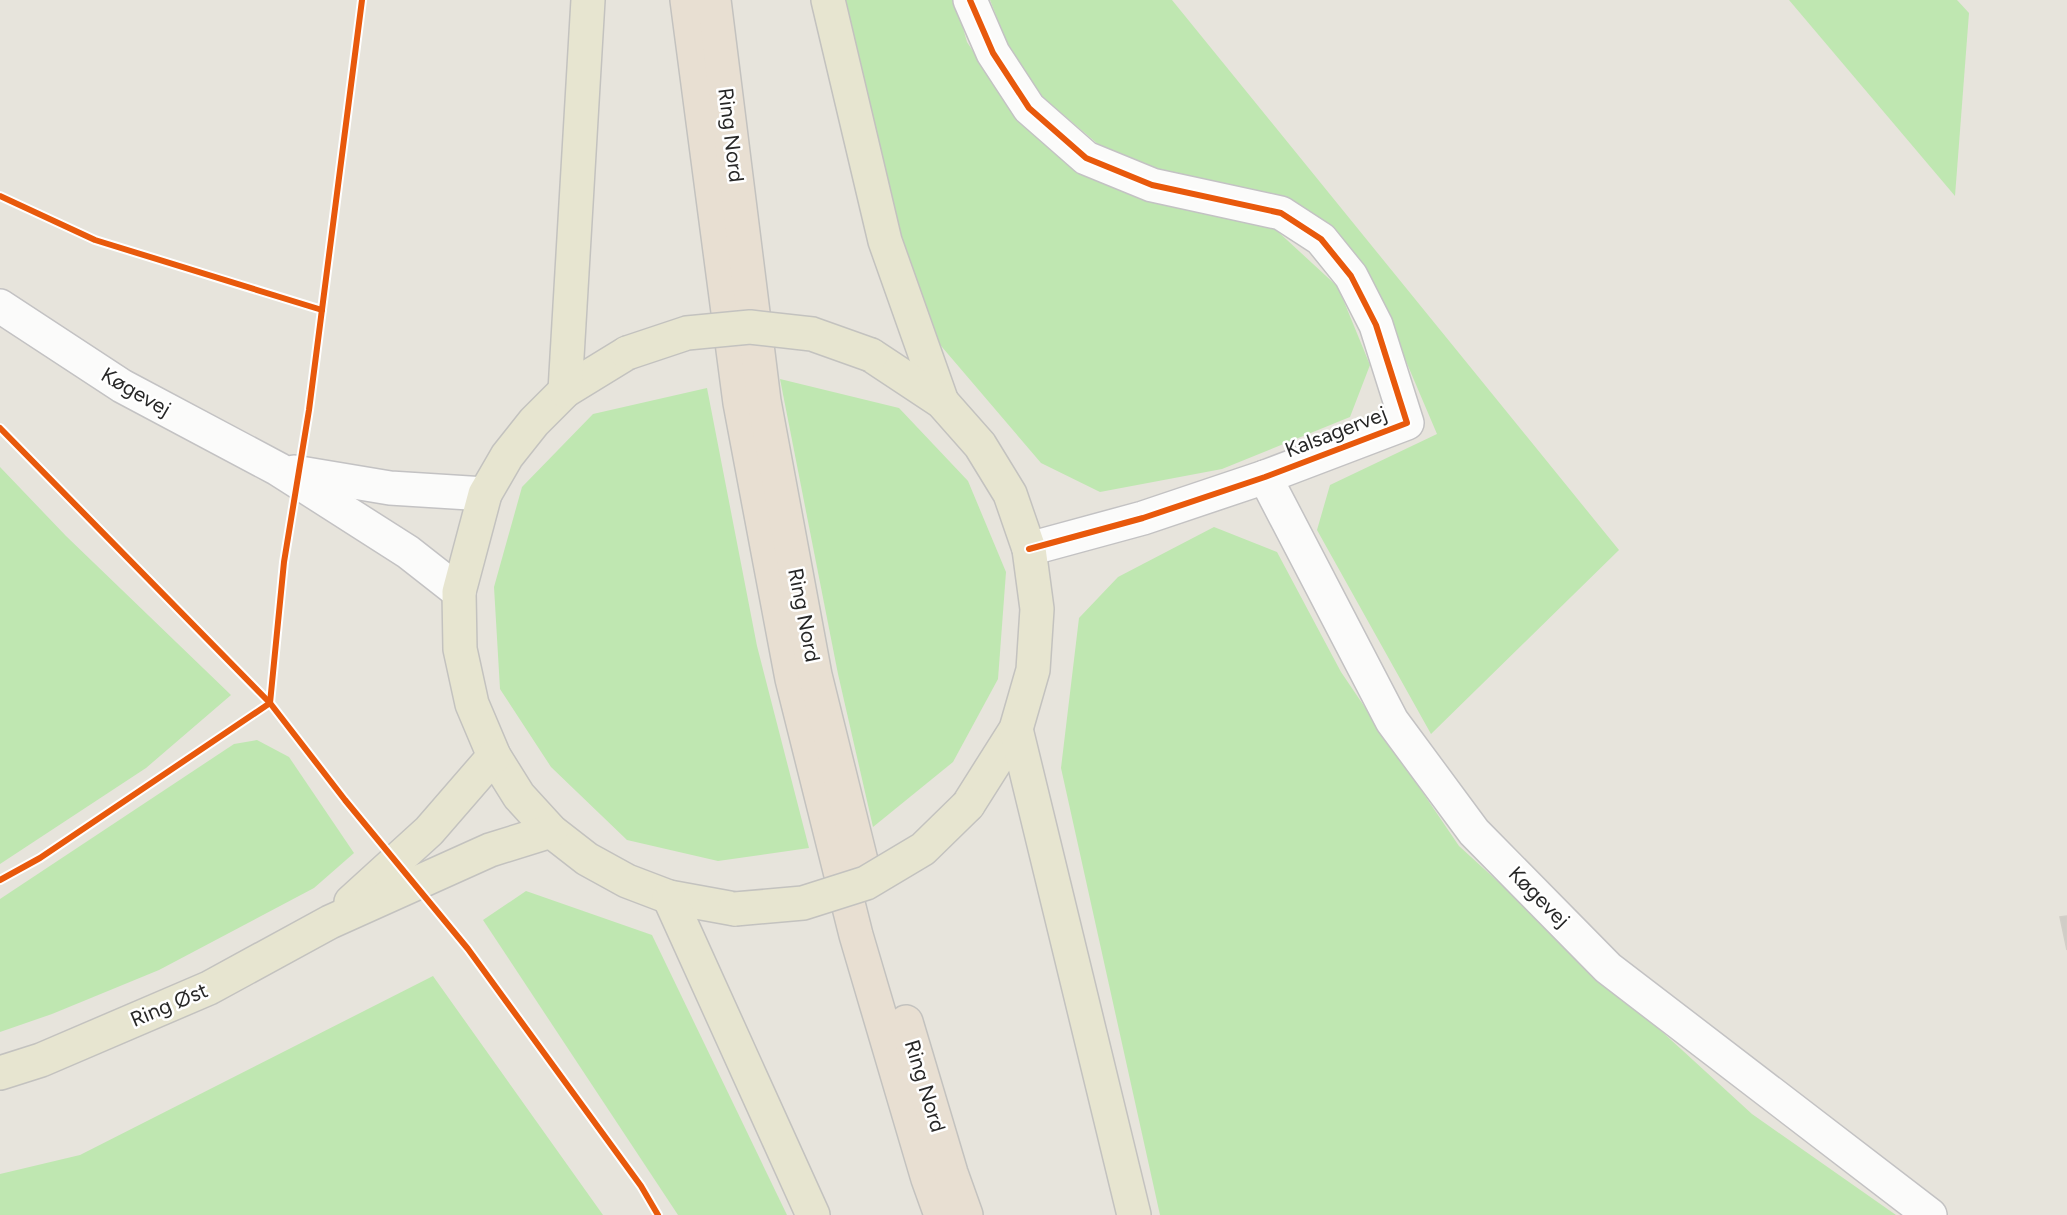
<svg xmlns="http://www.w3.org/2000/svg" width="2067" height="1215" font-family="Figtree,sans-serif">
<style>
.green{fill:#bfe7b1}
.building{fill:#d0cdc7;stroke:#d2cfc8;stroke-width:1.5}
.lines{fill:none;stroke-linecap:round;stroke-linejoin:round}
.minor-casing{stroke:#c3c2c3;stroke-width:36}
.major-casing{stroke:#c3c2bf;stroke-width:36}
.highway-casing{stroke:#c3c2bf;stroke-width:36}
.minor{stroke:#fbfbfa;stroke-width:33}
.major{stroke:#e7e5d0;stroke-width:33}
.highway{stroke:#e8dfd2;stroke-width:33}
.major-bridge-casing{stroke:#c3c2bf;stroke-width:36;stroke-linecap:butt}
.major-bridge{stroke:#e7e5d0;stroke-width:33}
.cycleway-casing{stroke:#fff;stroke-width:10}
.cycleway{stroke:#e8590c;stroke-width:6}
.labels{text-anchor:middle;stroke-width:5;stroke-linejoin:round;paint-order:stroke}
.street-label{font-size:21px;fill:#272727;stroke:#fff}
</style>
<rect width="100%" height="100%" fill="#e7e4dc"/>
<!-- green -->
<g class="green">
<polygon points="843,0 955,0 967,42 1017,119 1274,228 1338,287 1370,365 1350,417 1222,469 1100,492 1041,463 936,340 900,236"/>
<polygon points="990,0 1172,0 1619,550 1431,734 1317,530 1330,485 1437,434 1371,279 1332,231 1169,175 1099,145 1039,94 1008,46"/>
<polygon points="1789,0 1957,0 1969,13 1955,196"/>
<polygon points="780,379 899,408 968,481 1006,572 998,679 953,762 873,827 838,674"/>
<polygon points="707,388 757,646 809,848 718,861 627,840 551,767 500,689 494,587 522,487 593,414"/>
<polygon points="0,467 66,536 231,695 146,768 0,864"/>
<polygon points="1214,527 1277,552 1341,672 1459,846 1752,1114 1896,1215 1160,1215 1061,768 1079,618 1118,577"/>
<polygon points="257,740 289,757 354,853 314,888 159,970 52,1014 0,1032 0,899 234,744"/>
<polygon points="526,891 652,935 787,1215 678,1215 483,920"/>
<polygon points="433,976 603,1215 0,1215 0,1174 80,1155"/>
</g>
<!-- building -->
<polygon class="building" points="2067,916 2067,950 2060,917"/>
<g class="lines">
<defs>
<g id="minor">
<polyline points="970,0 993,53 1029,108 1086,158 1152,185 1281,213 1321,239 1351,276 1376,325 1407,423 1265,477 1143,518 1029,549"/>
<polyline points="0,306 122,386 278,469 408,552 459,592"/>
<polyline points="294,472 390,488 485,494"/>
<polyline points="1265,477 1392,721 1474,832 1608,968 1930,1215"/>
</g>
<g id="major">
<polyline points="828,0 885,241 942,402"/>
<polyline points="627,353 565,391 534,422 507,456 485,494 459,592 460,649 472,704 494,756 519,796 551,831 587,859 627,881 669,897 735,909"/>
<polyline points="871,355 942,402 980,445 1010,494 1029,549 1037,609 1033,670 1016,729 968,805"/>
<polyline points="565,391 588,0"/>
<polyline points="1016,729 1134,1215"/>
<polyline points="669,897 813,1215"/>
<polyline points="351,902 429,831 494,756"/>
<polyline points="0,1073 41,1060 209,988 330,922 490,850 551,831"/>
</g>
<g id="highway">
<polyline points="687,0 740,403 792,679 856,935 928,1179 941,1215"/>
<polyline points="714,0 764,401 815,675 865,877"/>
<polyline points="906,1022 951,1173 966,1215"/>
</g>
</defs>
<!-- minor casing -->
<use href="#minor" class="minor-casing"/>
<!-- major casing -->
<use href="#major" class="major-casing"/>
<!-- highway casing -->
<use href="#highway" class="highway-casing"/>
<!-- minor -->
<use href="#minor" class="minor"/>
<!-- major -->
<use href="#major" class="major"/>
<!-- highway -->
<use href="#highway" class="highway"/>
<defs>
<g id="major-bridge">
<polyline points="627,353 687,333 750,327 812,334 871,355"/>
<polyline points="735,909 803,903 866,883 923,849 968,805"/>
</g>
</defs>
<!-- major-bridge casing -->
<use href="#major-bridge" class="major-bridge-casing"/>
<!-- major-bridge -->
<use href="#major-bridge" class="major-bridge"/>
<defs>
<g id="cycleway">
<polyline points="970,0 993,53 1029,108 1086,158 1152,185 1281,213 1321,239 1351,276 1376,325 1407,423 1265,477 1143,518 1029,549"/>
<polyline points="0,196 95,240 322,310"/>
<polyline points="0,428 270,703 345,800 468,949 641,1186 658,1215"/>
<polyline points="270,703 284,562 309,410 362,0"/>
<polyline points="0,880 40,858 270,703"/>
</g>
</defs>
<!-- cycleway casing -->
<use href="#cycleway" class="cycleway-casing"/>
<!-- cycleway -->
<use href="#cycleway" class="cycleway"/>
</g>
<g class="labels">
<!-- street labels -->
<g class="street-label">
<text transform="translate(731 135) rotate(83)" y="7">Ring Nord</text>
<text transform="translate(136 392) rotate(30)" y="7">Køgevej</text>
<text transform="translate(1336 432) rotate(-21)" y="7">Kalsagervej</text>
<text transform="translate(804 615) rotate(79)" y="7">Ring Nord</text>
<text transform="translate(1539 897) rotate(45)" y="7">Køgevej</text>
<text transform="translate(169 1005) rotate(-23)" y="7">Ring Øst</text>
<text transform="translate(925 1086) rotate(73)" y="7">Ring Nord</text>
</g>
</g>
</svg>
